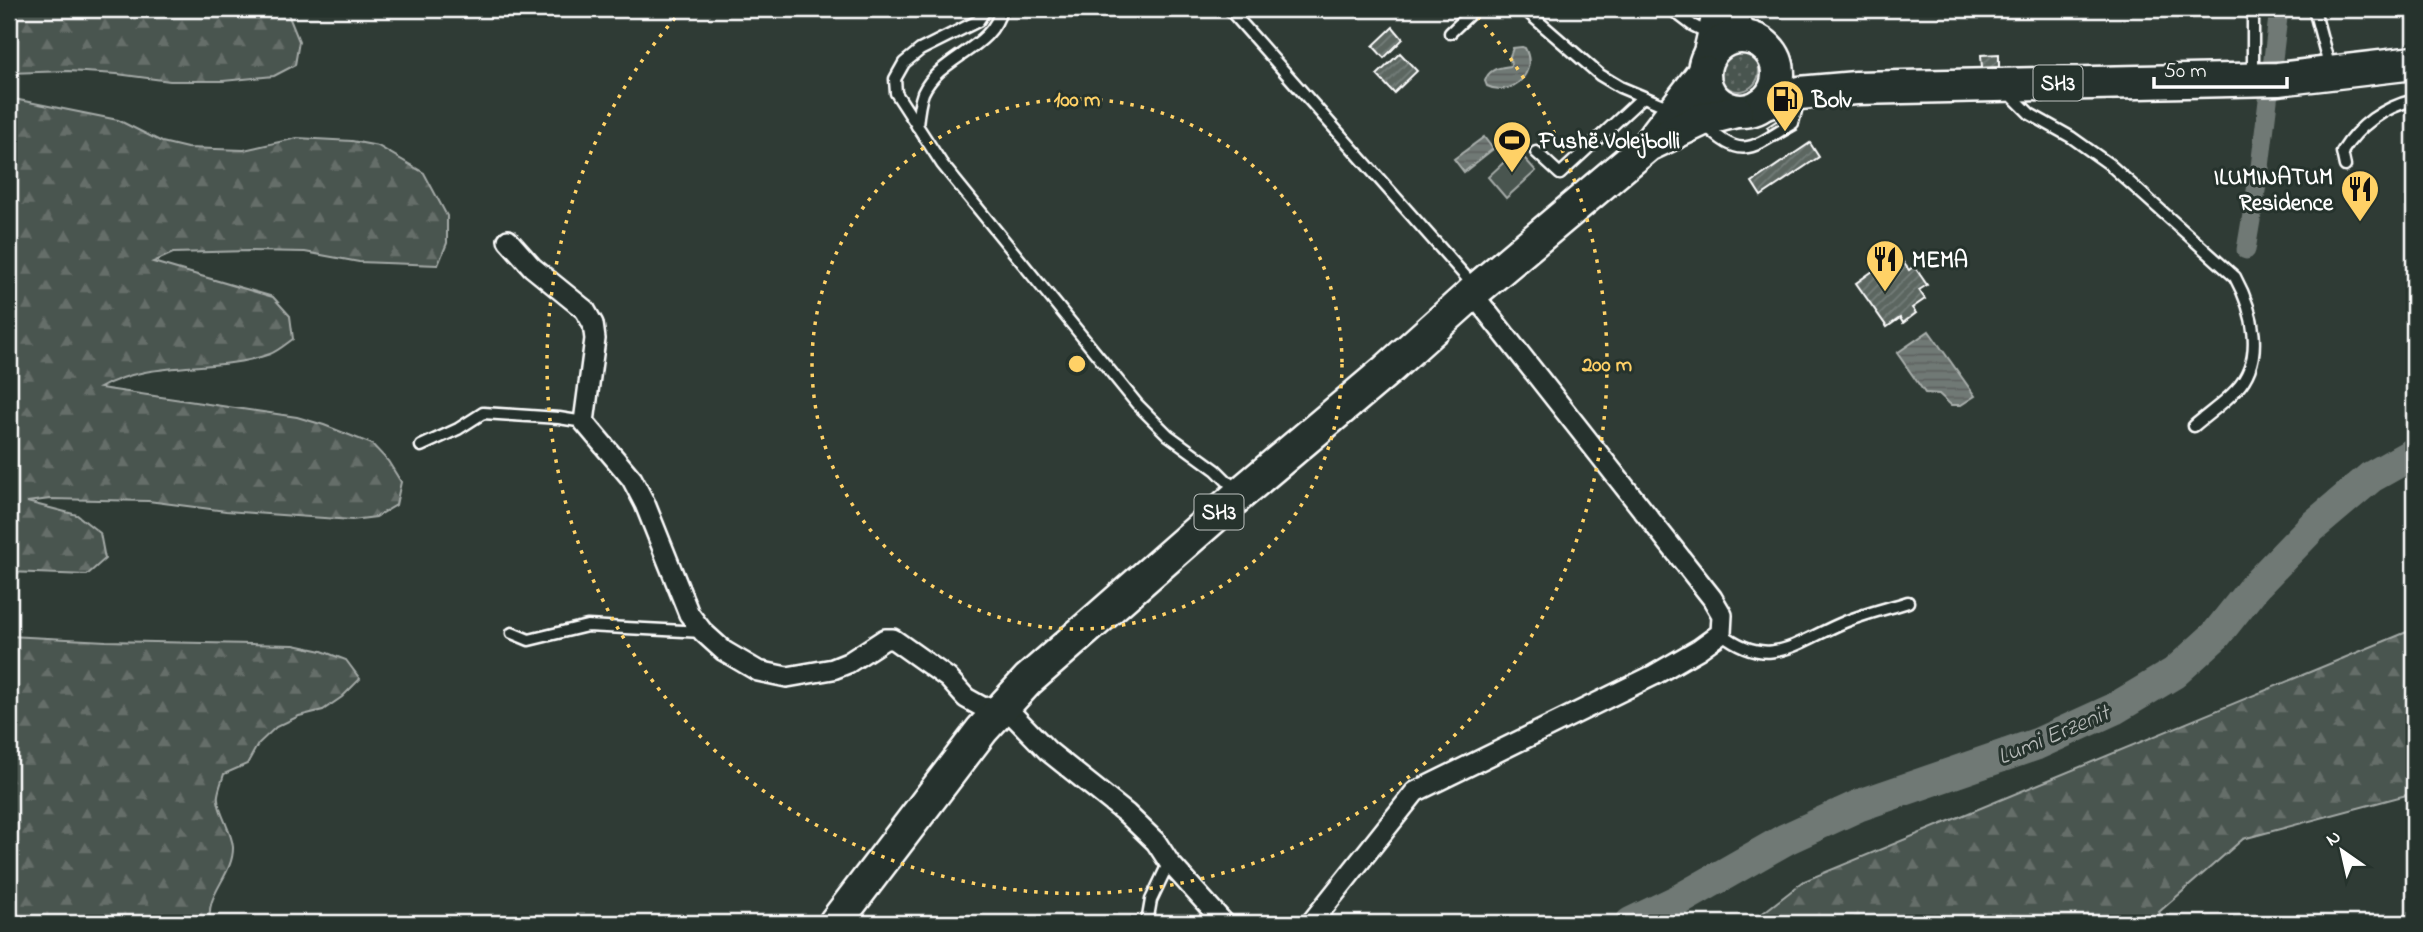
<svg xmlns="http://www.w3.org/2000/svg" width="2423" height="932" font-family="'Indie Flower',sans-serif">
<style>
.grass{fill:url(#grass-dots);stroke:#a4aaa7;stroke-width:2}
.forest{fill:url(#forest-firs);stroke:#a4aaa7;stroke-width:2}
.pitch{fill:#4a544f;stroke:#a4aaa7;stroke-width:2}
.water{fill:url(#water-rules);stroke:#a9afac;stroke-width:2}
.lines{fill:none;stroke-linecap:round;stroke-linejoin:round}
.canal{stroke:#707975;stroke-width:19}
.river{stroke:#707975;stroke-width:32}
.building{fill:url(#building-hatch);stroke:#fff;stroke-width:2}
.service-casing{stroke:#fff;stroke-width:15}
.minor-casing{stroke:#fff;stroke-width:24}
.secondary-casing{stroke:#fff;stroke-width:33}
.primary-casing{stroke:#fff;stroke-width:37}
.service{stroke:#26332d;stroke-width:10}
.minor{stroke:#26332d;stroke-width:19}
.secondary{stroke:#26332d;stroke-width:28}
.primary{stroke:#26332d;stroke-width:32}
.ring{fill:none;stroke:#ffd166;stroke-width:3.5;stroke-dasharray:3.5 7}
.labels{text-anchor:middle;stroke-width:6;stroke-linejoin:round;paint-order:stroke}
.shield{fill:#26332d;stroke:#bec2c0;stroke-width:2}
.shield-label{font-size:21px;font-weight:bold;fill:#fff}
.poi-label{font-size:23px;font-weight:bold;fill:#fff;stroke:#26332d;text-anchor:start}
.water-label{font-size:24px;font-style:italic;fill:#b8bcba;stroke:#26332d}
.centre{fill:#ffd166;stroke:#26332d;stroke-width:3.5}
.ring-label{font-size:21px;text-anchor:middle;font-weight:bold;fill:#ffd166;stroke:#26332d;stroke-width:6;stroke-linejoin:round;paint-order:stroke}
</style>
<defs>
<pattern id="grass-dots" width="8" height="8" patternUnits="userSpaceOnUse" patternTransform="scale(1.75)"><rect width="8" height="8" fill="#4a544f"/><path d="M2 2h.1M6 6h.1" fill="none" stroke="#656e69" stroke-width="1.8" stroke-linecap="round"/></pattern>
<pattern id="forest-firs" width="22" height="20" patternUnits="userSpaceOnUse" patternTransform="scale(1.75)"><rect width="22" height="20" fill="#4a544f"/><path d="M5 1l3.5 6h-7zM16 11l3.5 6h-7z" fill="#656e69"/></pattern>
<pattern id="water-rules" width="6" height="5" patternUnits="userSpaceOnUse" patternTransform="scale(1.75)"><rect width="6" height="5" fill="#707975"/><path d="M0 2.5h6" fill="none" stroke="#5e6260"/></pattern>
<pattern id="building-hatch" width="6" height="6" patternUnits="userSpaceOnUse" patternTransform="scale(1.75)"><rect width="6" height="6" fill="#5b6661"/><path d="M-1 1l2-2M0 6l6-6M5 7l2-2" fill="none" stroke="#747d79"/></pattern>
</defs>
<rect width="100%" height="100%" fill="#2f3b35"/>
<filter id="ink" filterUnits="userSpaceOnUse"><feTurbulence type="fractalNoise" baseFrequency=".0143" numOctaves="2"/><feDisplacementMap in="SourceGraphic" scale="14" xChannelSelector="R" yChannelSelector="G"/><feConvolveMatrix kernelMatrix="1 2 1 2 8 2 1 2 1" color-interpolation-filters="sRGB"/></filter>
<g filter="url(#ink)">
<!-- grass -->
<circle class="grass" cx="1739" cy="71" r="20"/>
<!-- forest -->
<g class="forest">
<polygon points="9,9 286,9 299,41 295,65 274,76 223,81 170,81 117,74 68,71 9,73"/>
<path d="M9 98 118 120 162 142 187 148 244 150 297 138 352 141 378 146 424 173 447 216V243L438 265 359 262 305 252 249 251 173 253 153 262 273 297 290 316 293 339C286 344 278 351 270 354 214 374 153 358 100 388L297 417 324 425 372 444 388 461 401 482 396 505 376 517 352 520 226 511 148 501 50 499 27 502 77 515 100 533 105 559 87 575 9 572Z"/>
<polygon points="2414,629 2414,793 2243,839 2159,912 2167,923 1750,923 1804,881"/>
<path d="M9 636 106 641 294 645 322 651 346 660 360 679 342 697 323 710 299 716 276 727 258 744 247 764 224 774C222 781 219 788 218 795 216 809 232 831 233 847 234 875 203 896 211 923H9Z"/>
</g>
<!-- pitch -->
<polygon class="pitch" points="1517,150 1536,171 1506,198 1488,177"/>
<!-- water -->
<g class="water">
<path d="M1522 47 1525 48C1539 73 1511 98 1487 86L1485 81C1489 68 1499 68 1511 66L1510 56 1513 48Z"/>
<polygon points="1484,137 1493,149 1464,172 1454,159"/>
<polygon points="1929,331 1975,396 1961,405 1951,405 1939,394 1925,393 1897,353"/>
</g>
<g class="lines">
<!-- canal -->
<polyline class="canal" points="2246,250 2260,167 2279,9"/>
<!-- river -->
<polyline class="river" points="1631,923 1679,900 1786,839 1860,805 2037,744 2114,709 2174,673 2216,635 2254,587 2312,527 2371,477 2414,453"/>
</g>
<!-- building -->
<g class="building">
<polygon points="1393,27 1403,39 1384,58 1373,46"/>
<polygon points="1400,53 1417,71 1394,93 1377,75"/>
<polygon points="1999,54 1999,67 1982,68 1981,55"/>
<polygon points="1787,114 1797,130 1776,142 1767,127"/>
<polygon points="1810,143 1819,157 1761,196 1752,182"/>
<polygon points="1897,254 1909,270 1914,266 1927,285 1919,290 1925,299 1912,308 1916,313 1903,323 1900,318 1887,327 1856,283"/>
</g>
<g class="lines">
<defs>
<g id="service">
<polyline points="986,9 978,21 920,50 904,63 895,79 896,93 942,164 1137,404 1168,435 1216,470 1237,491"/>
<polyline points="1229,9 1474,286"/>
<polyline points="1524,9 1600,75 1620,87 1670,108"/>
<polyline points="1671,9 1692,25 1708,33"/>
<polyline points="2253,9 2253,75"/>
<polyline points="2314,9 2330,69"/>
<polyline points="1450,33 1475,9"/>
<path d="M2006 90 2030 114 2071 137 2109 164 2235 277C2253 310 2266 359 2236 390 2224 403 2208 414 2194 426"/>
<path d="M1706 125C1741 163 1755 146 1793 123L1799 98"/>
<path d="M917 126C918 115 919 104 923 93 940 56 993 49 1001 9"/>
<polyline points="1536,152 1560,174 1643,97"/>
<path d="M2345 166 2342 152C2358 126 2384 107 2414 100"/>
<polyline points="421,446 458,429 483,413 559,418 584,422"/>
<polyline points="512,633 529,640 587,626 703,632"/>
<path d="M1721 633C1769 670 1794 644 1840 624 1862 614 1886 609 1908 602"/>
<polyline points="1147,923 1151,900 1169,862"/>
</g>
<g id="minor">
<polyline points="508,240 532,267 585,310 593,324 595,339 584,422 632,479 645,504 689,614 703,632 724,651 758,671 787,677 833,669 848,663 885,639 893,639 948,678 966,698 984,708 1003,705 1048,751 1127,814 1156,842 1169,862 1224,923"/>
<polyline points="1311,923 1415,792 1654,675 1699,649 1721,633 1722,615 1712,598 1472,293"/>
</g>
<g id="secondary">
<polyline points="1728,9 1745,38"/>
<polyline points="1706,61 1718,9"/>
</g>
<g id="primary">
<circle cx="1741" cy="74" r="37"/>
<polyline points="1762,104 1799,93 1856,88 2278,79 2414,63"/>
<polyline points="1651,141 1704,72"/>
<polyline points="835,923 982,730 1028,680 1240,494 1387,370 1477,289 1648,145 1701,120 1736,111"/>
</g>
</defs>
<!-- service casing -->
<use href="#service" class="service-casing"/>
<!-- minor casing -->
<use href="#minor" class="minor-casing"/>
<!-- secondary casing -->
<use href="#secondary" class="secondary-casing"/>
<!-- primary casing -->
<use href="#primary" class="primary-casing"/>
<!-- service -->
<use href="#service" class="service"/>
<!-- minor -->
<use href="#minor" class="minor"/>
<!-- secondary -->
<use href="#secondary" class="secondary"/>
<!-- primary -->
<use href="#primary" class="primary"/>
</g>
</g>
<!-- distance rings -->
<g class="ring">
<circle cx="1077" cy="364" r="265"/>
<path d="M1471 9A530 530 0 1 1 683 9"/>
</g>
<!-- icons -->
<defs>
<symbol id="fuel-pin" viewBox="-11 -11 22 30"><path d="M0 17L-7.5 6A9.5 9.5 0 1 1 7.5 6Z" fill="#ffd166" stroke="#26332d"/><path d="M-5.5-6h7V0h2V4h1.3V-2.5L3-4.5l.8-.8L6-3V5H2.5V1h-1V6h-7ZM-4.2-4.7v3.2H.2V-4.7Z" fill="#111"/></symbol>
<symbol id="stadium-pin" viewBox="-11 -11 22 30"><path d="M0 17L-7.5 6A9.5 9.5 0 1 1 7.5 6Z" fill="#ffd166" stroke="#26332d"/><path d="M0-5a6.5 5 0 1 0 0 10a6.5 5 0 1 0 0-10ZM-3.5-1.8h7v3.6h-7Z" fill="#111"/></symbol>
<symbol id="restaurant-pin" viewBox="-11 -11 22 30"><path d="M0 17L-7.5 6A9.5 9.5 0 1 1 7.5 6Z" fill="#ffd166" stroke="#26332d"/><path d="M-5-6h1v4h1v-4h1v4h1v-4h1v5L-1.5 .5V6h-2V.5L-5-1ZM5-6V6H3V1.5H1.5Q1.5-4 5-6Z" fill="#111"/></symbol>
</defs>
<g fill-rule="evenodd">
<use href="#fuel-pin" x="1763" y="77" width="44" height="60"/>
<use href="#stadium-pin" x="1490" y="118" width="44" height="60"/>
<use href="#restaurant-pin" x="2338" y="167" width="44" height="60"/>
<use href="#restaurant-pin" x="1863" y="237" width="44" height="60"/>
</g>
<g class="labels">
<!-- shield labels -->
<g class="shield">
<rect x="2033.5" y="65.5" width="49" height="35" rx="5"/>
<rect x="1194.5" y="494.5" width="49" height="35" rx="5"/>
</g>
<g class="shield-label">
<text x="2058" y="90">SH3</text>
<text x="1219" y="519">SH3</text>
</g>
<!-- poi labels -->
<g class="poi-label">
<text x="1812" y="107">Bolv</text>
<text x="1539" y="148">Fushë Volejbolli</text>
<text x="2333" y="184" text-anchor="end">ILUMINATUM<tspan x="2333" dy="26">Residence</tspan></text>
<text x="1912" y="267">MEMA</text>
</g>
<!-- water labels -->
<g class="water-label">
<text transform="translate(2053 734) rotate(-23)" y="8">Lumi Erzenit</text>
</g>
</g>
<circle cx="1077" cy="364" r="10" class="centre"/>
<g class="ring-label">
<text x="1077" y="106">100 m</text>
<text x="1607" y="371">200 m</text>
</g>
<!-- margin -->
<rect width="2423" height="932" fill="none" stroke="#26332d" stroke-width="35"/>
<rect x="18" y="18" width="2388" height="897" fill="none" stroke="#fff" stroke-width="2.5" filter="url(#ink)"/>
<!-- north arrow -->
<g transform="translate(2342 851) rotate(326)" stroke="#26332d" stroke-width="5" paint-order="stroke">
<path d="M0-5L12 26L0 18L-12 26Z" fill="#ffffff"/>
<text y="-10" font-size="19" font-weight="bold" text-anchor="middle" fill="#ffffff">N</text>
</g>
<!-- scale -->
<path d="M2154 77v10h133v-10" fill="none" stroke="#ffffff" stroke-width="3.5"/>
<text x="2164" y="77" font-size="21" fill="#ffffff" stroke="#26332d" stroke-width="5" paint-order="stroke">50 m</text>
</svg>
